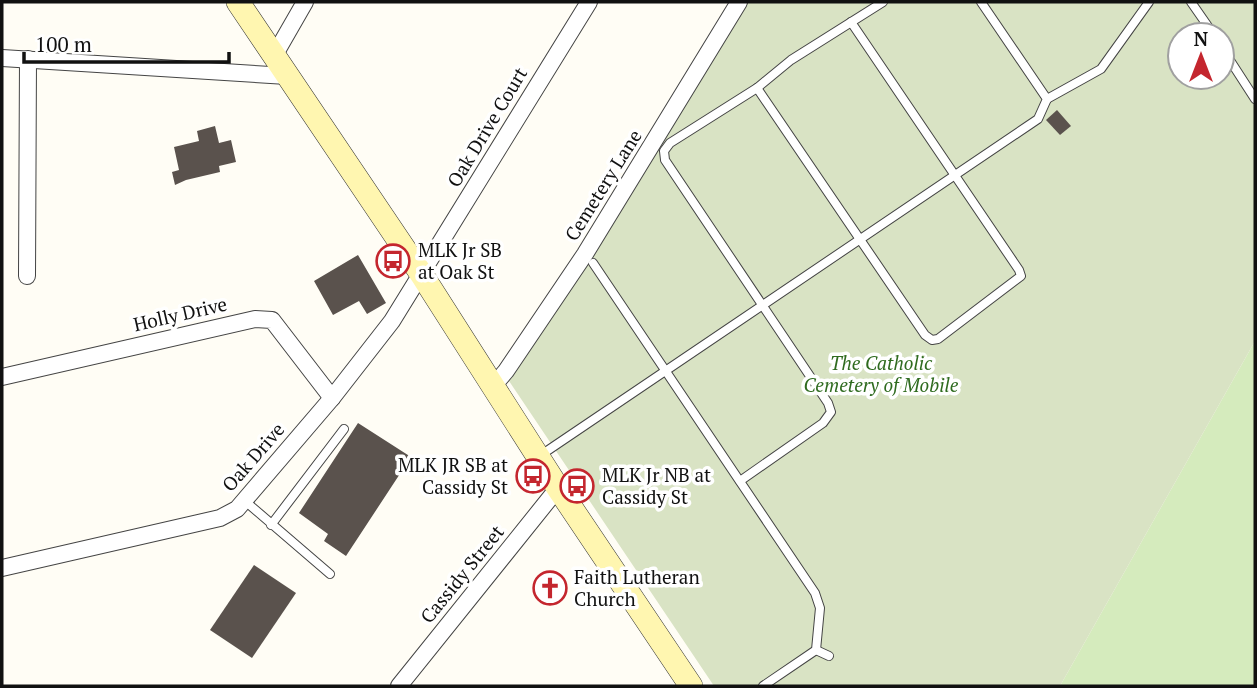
<svg xmlns="http://www.w3.org/2000/svg" width="1257" height="688" font-family="'PT Serif',serif">
<style>
.green{fill:#d5ebbd}
.cemetery{fill:#d9e3c4;fill-rule:evenodd}
.building{fill:#5a524d}
.lines{fill:none;stroke-linecap:round;stroke-linejoin:round}
.service-casing{stroke:#444;stroke-width:10}
.minor-casing{stroke:#444;stroke-width:18}
.secondary-casing{stroke:#333;stroke-width:24}
.service{stroke:#fff;stroke-width:8}
.minor{stroke:#fff;stroke-width:16}
.secondary{stroke:#fff6b0;stroke-width:23}
.labels{text-anchor:middle;stroke-width:7;stroke-linejoin:round;paint-order:stroke}
.street-label{font-size:19px;fill:#111;stroke:#fff}
.poi-label{font-size:19px;fill:#111;stroke:#fff;text-anchor:start}
.park-label{font-size:19px;font-style:italic;fill:#2f6b1f;stroke:#fff}
</style>
<rect width="100%" height="100%" fill="#fffdf5"/>
<!-- green -->
<polygon class="green" points="1255,341 1255,686 1060,686"/>
<!-- cemetery -->
<path class="cemetery" d="M748 2H1255V341L1060 686H714L509 381 594 250ZM1180 35H1222V77H1180Z"/>
<!-- building -->
<g class="building">
<polygon points="1057,110 1071,126 1060,135 1046,120"/>
<polygon points="215,126 219,143 231,140 236,162 219,166 220,172 186,180 175,185 172,172 179,170 174,147 199,141 197,131"/>
<polygon points="358,255 386,303 367,314 359,301 333,315 314,281"/>
<polygon points="358,423 411,457 346,556 324,541 328,534 299,513"/>
<polygon points="254,565 296,593 252,658 210,630"/>
</g>
<g class="lines">
<defs>
<g id="service">
<polyline points="1191,2 1214,35"/>
<polyline points="1222,48 1255,99"/>
<polyline points="757,88 925,335 932,340 938,339 1021,276 1019,270 851,22"/>
<polyline points="1047,99 1101,69 1149,2"/>
<polyline points="593,263 815,593 820,608 816,650 763,686"/>
<polyline points="541,455 1038,119 1047,99 981,2"/>
<polyline points="740,481 823,423 831,412 828,403 665,160 664,151 670,143 757,88 791,60 883,2"/>
<polyline points="245,501 330,574"/>
<polyline points="271,525 344,429"/>
<polyline points="816,650 829,656"/>
</g>
<g id="minor">
<polyline points="274,56 305,2"/>
<polyline points="2,58 287,76"/>
<polyline points="27,276 28,59"/>
<polyline points="2,377 255,319 272,320 332,398"/>
<polyline points="494,385 506,371 585,254 739,2"/>
<polyline points="2,568 220,518 237,509 332,398 392,321 589,2"/>
<polyline points="399,686 558,488"/>
</g>
<polyline id="secondary" points="238,2 422,275 558,488 691,686"/>
</defs>
<!-- service casing -->
<use href="#service" class="service-casing"/>
<!-- minor casing -->
<use href="#minor" class="minor-casing"/>
<!-- secondary casing -->
<use href="#secondary" class="secondary-casing"/>
<!-- service -->
<use href="#service" class="service"/>
<!-- minor -->
<use href="#minor" class="minor"/>
<!-- secondary -->
<use href="#secondary" class="secondary"/>
</g>
<!-- icons -->
<defs>
<symbol id="bus-ring" viewBox="-11 -11 22 22"><circle r="9.5" fill="#fff" stroke="#c4262e" stroke-width="1.5"/><path d="M-5-6H5V4H4V6H2V4H-2V6H-4V4H-5ZM-3.5-4V0h7V-4ZM-3.5 1.2v1.5H-2V1.2ZM2 1.2v1.5H3.5V1.2Z" fill="#c4262e"/></symbol>
<symbol id="church-ring" viewBox="-11 -11 22 22"><circle r="9.5" fill="#fff" stroke="#c4262e" stroke-width="1.5"/><path d="M-1.2-6h2.4v3.5h3.3v2.4h-3.3V6h-2.4V-.1h-3.3v-2.4h3.3Z" fill="#c4262e"/></symbol>
</defs>
<g fill-rule="evenodd">
<use href="#bus-ring" x="374" y="242" width="38" height="38"/>
<use href="#bus-ring" x="514" y="457" width="38" height="38"/>
<use href="#bus-ring" x="558" y="467" width="38" height="38"/>
<use href="#church-ring" x="531" y="569" width="38" height="38"/>
</g>
<g class="labels">
<!-- street labels -->
<g class="street-label">
<text transform="translate(487 127) rotate(-59)" y="7">Oak Drive Court</text>
<text transform="translate(603 185) rotate(-58)" y="7">Cemetery Lane</text>
<text transform="translate(180 314) rotate(-13)" y="7">Holly Drive</text>
<text transform="translate(253 457) rotate(-49)" y="7">Oak Drive</text>
<text transform="translate(462 574) rotate(-51)" y="7">Cassidy Street</text>
</g>
<!-- poi labels -->
<g class="poi-label">
<text x="418" y="257">MLK Jr SB<tspan x="418" dy="22">at Oak St</tspan></text>
<text x="508" y="472" text-anchor="end">MLK JR SB at<tspan x="508" dy="22">Cassidy St</tspan></text>
<text x="602" y="482">MLK Jr NB at<tspan x="602" dy="22">Cassidy St</tspan></text>
<text x="574" y="584">Faith Lutheran<tspan x="574" dy="22">Church</tspan></text>
</g>
<!-- park labels -->
<g class="park-label">
<text x="881" y="370">The Catholic<tspan x="881" dy="22">Cemetery of Mobile</tspan></text>
</g>
</g>
<!-- border -->
<rect width="1257" height="688" fill="none" stroke="#111111" stroke-width="7"/>
<!-- north arrow -->
<g transform="translate(1201 56)"><circle r="33" fill="#ffffff" stroke="#a0a0a0" stroke-width="2"/>
<path d="M0-5L12 26L0 18L-12 26Z" fill="#c4262e"/>
<text y="-10" font-size="19" font-weight="bold" text-anchor="middle" fill="#111111">N</text>
</g>
<!-- scale -->
<path d="M24 52v10h205v-10" fill="none" stroke="#111111" stroke-width="3.5"/>
<text x="35" y="52" font-size="21" fill="#111111" stroke="#ffffff" stroke-width="5" paint-order="stroke">100 m</text>
</svg>
